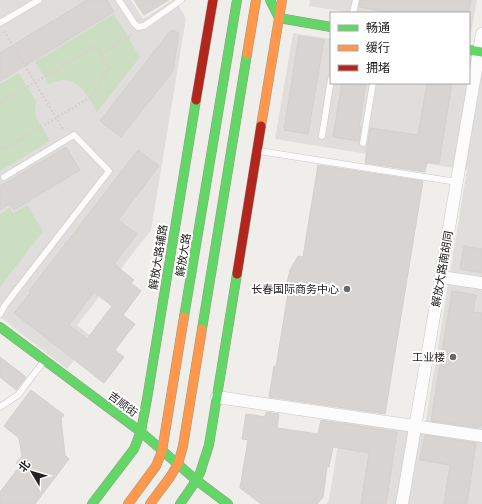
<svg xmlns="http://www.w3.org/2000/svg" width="482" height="504" font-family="'Source Sans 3','Noto Sans SC',sans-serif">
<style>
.residential{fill:#dfdedc}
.forest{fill:#cbdec1}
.building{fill:#d7d4d2;stroke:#d3d0cc;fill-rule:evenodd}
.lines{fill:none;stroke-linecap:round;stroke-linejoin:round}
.lane-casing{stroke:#c9c8c7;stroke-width:7}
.street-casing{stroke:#c9c8c7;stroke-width:13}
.fast-casing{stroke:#999a82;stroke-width:10}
.slow-casing{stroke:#999a82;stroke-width:10}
.jam-casing{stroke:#999a82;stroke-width:10}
.path{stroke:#dccecd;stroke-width:2.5;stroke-dasharray:2 2;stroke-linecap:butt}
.lane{stroke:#fdfcfc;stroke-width:6}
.street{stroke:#fdfcfc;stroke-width:12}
.fast{stroke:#63d668;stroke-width:9}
.slow{stroke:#ff974d;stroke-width:9}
.jam{stroke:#b3261e;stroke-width:9}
.poi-dot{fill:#6a6968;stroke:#fff;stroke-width:1.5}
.labels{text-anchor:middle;stroke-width:4;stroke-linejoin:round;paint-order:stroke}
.street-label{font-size:11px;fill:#222;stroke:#fff}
.poi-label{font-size:11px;fill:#222;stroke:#fff;text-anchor:end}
</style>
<rect width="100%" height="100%" fill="#f0eeeb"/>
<!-- residential -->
<g class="residential">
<polygon points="0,0 131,0 143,19 173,0 175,0 186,18 151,230 77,325 92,337 67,369 0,317"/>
<polygon points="310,0 477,0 471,33 469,33 469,13 353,13 309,6"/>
<polygon points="293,33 331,39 331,83 469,83 469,61 482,63 482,504 326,504 329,500 342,419 424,432 467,170 275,139"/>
</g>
<!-- forest -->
<g class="forest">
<path d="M114 14 140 57 97 112C86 92 75 71 49 84L35 62Z"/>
<polygon points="19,73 36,101 35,110 36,117 50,141 0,171 0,84"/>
<polygon points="27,205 43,231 0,287 0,214 10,208 13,213"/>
</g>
<!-- building -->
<g class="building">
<polygon points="87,0 107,0 114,12 0,81 0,53"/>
<polygon points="134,0 169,0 144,15"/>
<polygon points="360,0 471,0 468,13 392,13 359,7"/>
<polygon points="171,30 179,33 173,71 121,137 100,121"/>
<polygon points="299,36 324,40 308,134 284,130"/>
<polygon points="342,83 366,83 359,126 361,127 359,141 333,137"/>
<polygon points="427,83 452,83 439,164 427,162 425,172 365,163 370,128 418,135"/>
<polygon points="66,147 80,170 14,210 10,204 0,210 0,186"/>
<path d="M138 150 159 166 118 220 137 234 114 264 134 280 131 283 141 291 123 315 135 324 115 350 124 357 104 383 14 313 31 292 29 291ZM94 292 112 306 87 339 69 325Z"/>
<polygon points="318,165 423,181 385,414 269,397 274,366 276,367 288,293 287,285 288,278 290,270 298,256 303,257"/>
<polygon points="464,246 482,249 482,273 460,269"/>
<polygon points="452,291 476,295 473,312 482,313 482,426 479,426 479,428 431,421"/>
<polygon points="0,357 26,377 16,390 0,377"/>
<polygon points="31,390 64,415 61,419 65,455 69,459 35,504 0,504 0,492 20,466 16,463 22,456 19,438 4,426"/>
<polygon points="266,412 279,414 277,428 318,434 321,420 397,432 386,504 361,504 369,453 333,447 329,467 327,466 323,497 317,504 261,504 240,488 248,440 242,439 246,414 265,417"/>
<polygon points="425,435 476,443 467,504 444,504 450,465 420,460"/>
</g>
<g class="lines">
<defs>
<g id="lane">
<polyline points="119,0 134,23 138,27 144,26 181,0"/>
<polyline points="353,13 356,0"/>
<polyline points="0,23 39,0"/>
<polyline points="322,136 331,79"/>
<polyline points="363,143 373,83"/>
<polyline points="259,151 457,182"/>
<polyline points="0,314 5,305 109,171 74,135 4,177"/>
<polyline points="0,407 18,395 44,361"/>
</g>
<g id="street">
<polyline points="441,277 482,283"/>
<polyline points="217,397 482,436"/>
<polyline points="402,504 482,34"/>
</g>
<g id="fast">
<polyline points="270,0 279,18"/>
<polyline points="279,18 331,27"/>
<polyline points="469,50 482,52"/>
<polyline points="184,317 237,0"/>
<polyline points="0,327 141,432 196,480 228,504"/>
<polyline points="202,329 247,54"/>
<polyline points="92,504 134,449 141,431 147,399 196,100"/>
<polyline points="180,504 193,485 200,473 209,445 237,274"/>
</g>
<g id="slow">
<polyline points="247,54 256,0"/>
<polyline points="261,126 282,0"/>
<polyline points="128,504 156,466 162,451 184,317"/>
<polyline points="150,504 170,477 178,464 183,446 202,329"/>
</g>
<g id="jam">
<polyline points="196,100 213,0"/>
<polyline points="237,274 261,126"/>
</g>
</defs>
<!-- lane casing -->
<use href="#lane" class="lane-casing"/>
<!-- street casing -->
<use href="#street" class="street-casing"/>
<!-- fast casing -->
<use href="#fast" class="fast-casing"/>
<!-- slow casing -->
<use href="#slow" class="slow-casing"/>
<!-- jam casing -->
<use href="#jam" class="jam-casing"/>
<!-- path -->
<g class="path">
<polyline points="4,31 63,129"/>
<polyline points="101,54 130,36 132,34"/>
<polyline points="0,103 96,46 109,68 91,97 4,149 0,148"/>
</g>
<!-- lane -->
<use href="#lane" class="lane"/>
<!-- street -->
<use href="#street" class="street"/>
<!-- fast -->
<use href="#fast" class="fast"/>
<!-- slow -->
<use href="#slow" class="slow"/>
<!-- jam -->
<use href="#jam" class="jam"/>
</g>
<!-- markers -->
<g class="poi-dot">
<circle cx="347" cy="289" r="4"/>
<circle cx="453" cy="357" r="4"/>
</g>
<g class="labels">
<!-- street labels -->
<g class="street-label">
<text transform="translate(183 255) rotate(-81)" y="4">解放大路</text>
<text transform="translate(158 257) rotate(-81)" y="4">解放大路辅路</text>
<text transform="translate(442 269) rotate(-80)" y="4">解放大路南胡同</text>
<text transform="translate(123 404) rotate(37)" y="4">吉顺街</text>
</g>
<!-- poi labels -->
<g class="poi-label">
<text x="339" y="293">长春国际商务中心</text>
<text x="445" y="361">工业楼</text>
</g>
</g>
<!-- legend -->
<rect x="330" y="12" width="140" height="72" fill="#ffffff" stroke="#a7a7a7"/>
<rect x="338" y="25" width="20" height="6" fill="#63d668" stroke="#a7a7a7"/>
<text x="366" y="32" font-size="12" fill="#222222">畅通</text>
<rect x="338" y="45" width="20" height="6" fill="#ff974d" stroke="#a7a7a7"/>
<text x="366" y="52" font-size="12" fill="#222222">缓行</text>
<rect x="338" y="65" width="20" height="6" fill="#b3261e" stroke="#a7a7a7"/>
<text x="366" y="72" font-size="12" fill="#222222">拥堵</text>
<!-- north arrow -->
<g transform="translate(32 472) rotate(308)" stroke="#ffffff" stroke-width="3" paint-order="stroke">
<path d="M0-3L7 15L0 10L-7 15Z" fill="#222222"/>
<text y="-6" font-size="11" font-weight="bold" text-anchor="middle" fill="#222222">北</text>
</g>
</svg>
